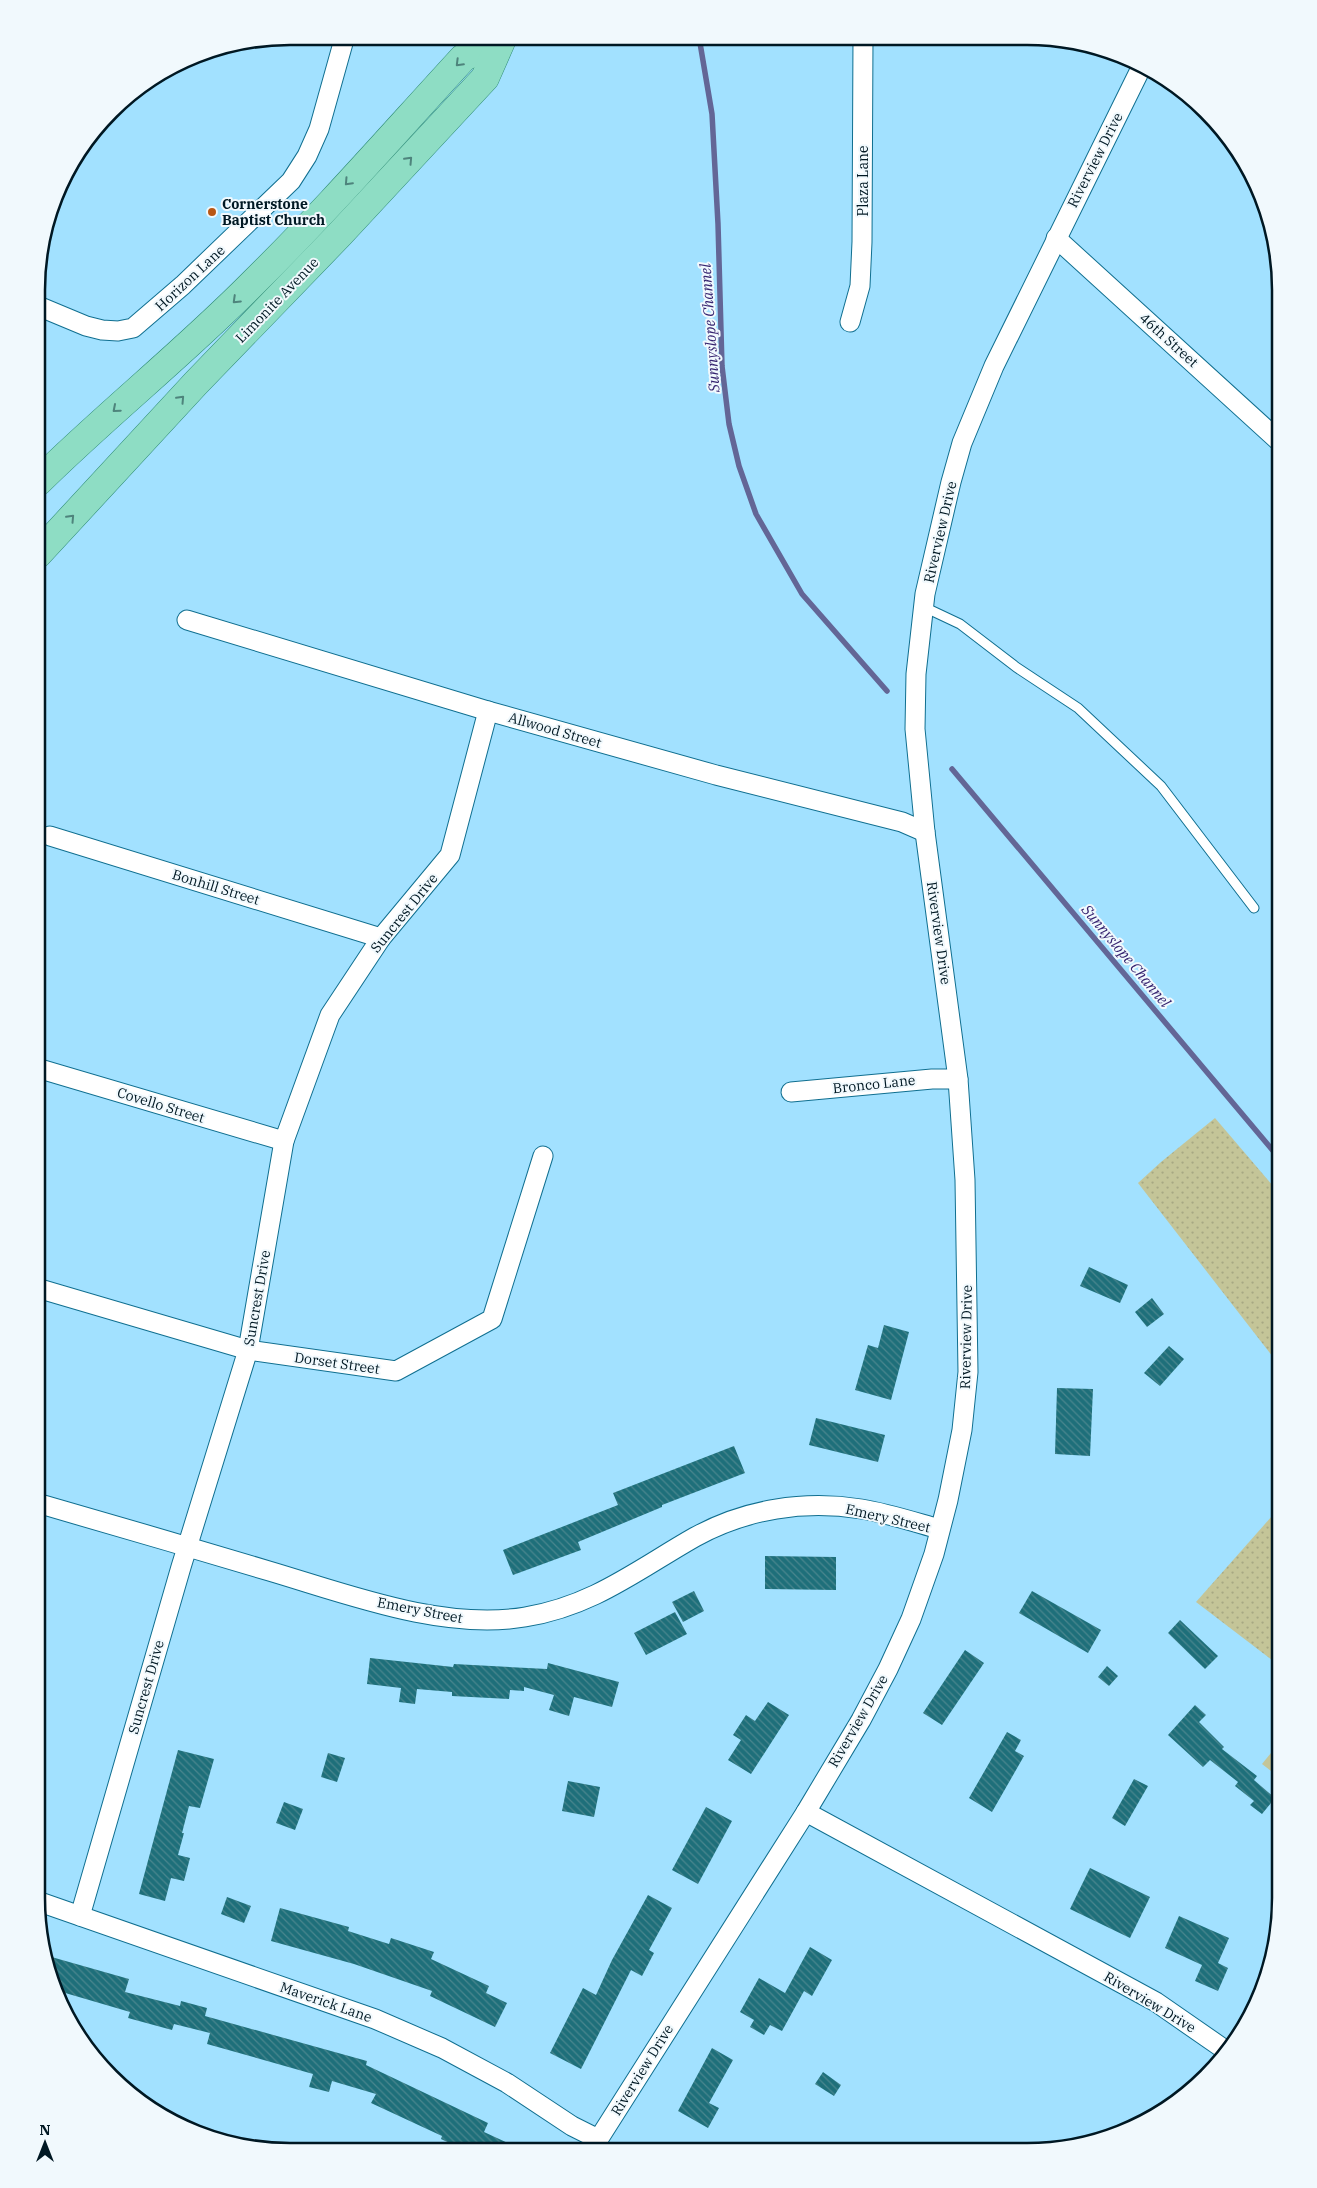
<svg xmlns="http://www.w3.org/2000/svg" width="1317" height="2188" font-family="'IBM Plex Serif',serif">
<style>
.grass{fill:url(#grass-dots)}
.park{fill:#c4c598}
.lines{fill:none;stroke-linecap:round;stroke-linejoin:round}
.stream{stroke:#636696;stroke-width:5.5}
.building{fill:url(#building-back-hatch)}
.lane-casing{stroke:#106f90;stroke-width:11}
.street-casing{stroke:#106f90;stroke-width:21}
.primary-casing{stroke:#2c8972;stroke-width:29}
.lane{stroke:#fff;stroke-width:9}
.street{stroke:#fff;stroke-width:19}
.primary{stroke:#8eddc4;stroke-width:28}
.oneway{stroke:#4e847c}
.poi-dot{fill:#b85715;stroke:#f1f9fd;stroke-width:2}
.labels{text-anchor:middle;stroke-width:4;stroke-linejoin:round;paint-order:stroke}
.street-label{font-size:14px;fill:#001823;stroke:#f1f9fd}
.poi-label{font-size:14px;font-weight:bold;fill:#001823;stroke:#f1f9fd;text-anchor:start}
.water-label{font-size:15px;font-style:italic;fill:#362470;stroke:#f1f9fd}
.rim{fill:none;stroke:#001823;stroke-width:2.5}
</style>
<defs>
<pattern id="grass-dots" width="8" height="8" patternUnits="userSpaceOnUse" patternTransform="scale(1.25)"><rect width="8" height="8" fill="#c4c598"/><path d="M2 2h.1M6 6h.1" fill="none" stroke="#a7a883" stroke-width="1.8" stroke-linecap="round"/></pattern>
<pattern id="building-back-hatch" width="6" height="6" patternUnits="userSpaceOnUse" patternTransform="scale(1.25)"><rect width="6" height="6" fill="#1e6f7a"/><path d="M-1 5l2 2M0 0l6 6M5-1l2 2" fill="none" stroke="#4a868e"/></pattern>
</defs>
<rect width="100%" height="100%" fill="#a2e1ff"/>
<!-- grass -->
<g class="grass">
<polygon points="1215,1118 1280,1194 1280,1366 1138,1183 1161,1162"/>
<polygon points="1280,1507 1280,1666 1196,1602"/>
</g>
<!-- park -->
<polygon class="park" points="1280,1742 1280,1778 1262,1764"/>
<g class="lines">
<!-- stream -->
<g class="stream">
<polyline points="699,37 712,114 718,224 722,366 729,424 739,466 756,514 802,594 887,691"/>
<polyline points="952,769 1280,1159"/>
</g>
</g>
<!-- building -->
<g class="building">
<polygon points="1089,1267 1128,1285 1120,1303 1080,1286"/>
<polygon points="1152,1298 1164,1314 1147,1327 1135,1312"/>
<polygon points="884,1325 909,1332 891,1400 855,1390 868,1345 878,1348"/>
<polygon points="1169,1346 1184,1359 1160,1386 1144,1373"/>
<polygon points="1057,1388 1093,1389 1090,1456 1055,1454"/>
<polygon points="816,1418 885,1435 878,1462 809,1445"/>
<polygon points="734,1446 745,1473 662,1505 662,1507 578,1542 581,1550 513,1575 503,1550 618,1505 613,1493"/>
<polygon points="765,1556 836,1557 836,1590 765,1589"/>
<polygon points="694,1591 704,1611 683,1622 672,1602"/>
<polygon points="1032,1591 1101,1630 1088,1653 1019,1613"/>
<polygon points="675,1612 687,1634 646,1655 634,1633"/>
<polygon points="1180,1620 1218,1656 1205,1669 1168,1633"/>
<polygon points="965,1650 984,1663 942,1725 923,1713"/>
<polygon points="370,1658 453,1667 454,1664 547,1669 548,1663 619,1682 612,1707 574,1697 569,1716 549,1710 554,1695 524,1687 524,1691 510,1690 509,1699 452,1696 452,1692 417,1689 415,1704 399,1702 401,1688 367,1684"/>
<polygon points="1107,1666 1118,1676 1109,1686 1098,1677"/>
<polygon points="768,1702 789,1715 751,1774 728,1760 741,1740 733,1735 746,1715 755,1721"/>
<polygon points="1195,1705 1206,1715 1199,1722 1224,1747 1222,1749 1257,1776 1254,1780 1275,1798 1262,1814 1250,1805 1254,1801 1235,1786 1238,1782 1210,1760 1203,1767 1168,1735"/>
<polygon points="1007,1732 1021,1740 1015,1751 1024,1756 992,1812 969,1798"/>
<polygon points="178,1750 214,1759 200,1808 189,1806 182,1833 184,1833 178,1855 190,1858 184,1881 171,1878 165,1901 139,1894"/>
<polygon points="328,1753 345,1758 337,1782 321,1777"/>
<polygon points="1134,1779 1148,1786 1125,1826 1112,1818"/>
<polygon points="568,1781 600,1787 594,1817 562,1811"/>
<polygon points="284,1802 303,1809 295,1830 276,1823"/>
<polygon points="706,1807 732,1821 698,1884 672,1870"/>
<polygon points="1090,1868 1150,1897 1130,1938 1070,1909"/>
<polygon points="648,1895 672,1908 649,1950 654,1953 642,1976 631,1970 581,2069 550,2053 583,1988 596,1995 612,1960"/>
<polygon points="227,1897 251,1906 244,1923 221,1914"/>
<polygon points="280,1908 349,1927 348,1931 389,1944 391,1938 434,1952 431,1959 489,1986 486,1993 507,2003 495,2027 430,1996 432,1991 354,1964 271,1941"/>
<polygon points="1179,1916 1229,1938 1218,1963 1228,1968 1218,1991 1195,1981 1202,1965 1165,1948"/>
<polygon points="810,1947 832,1960 812,1996 804,1991 782,2031 770,2025 764,2035 750,2027 754,2020 740,2012 759,1978 785,1993"/>
<polygon points="48,1956 129,1979 125,1992 180,2006 181,2001 207,2008 205,2016 367,2061 366,2065 488,2123 484,2132 523,2150 464,2150 441,2139 442,2136 371,2103 376,2094 332,2081 329,2092 309,2087 313,2074 207,2044 210,2033 174,2024 172,2030 128,2018 130,2012 55,1990"/>
<polygon points="712,2048 733,2060 709,2103 719,2108 708,2128 678,2111"/>
<polygon points="823,2072 841,2085 834,2096 815,2084"/>
</g>
<g class="lines">
<defs>
<polyline id="lane" points="924,607 960,624 1016,667 1078,708 1161,786 1254,908"/>
<g id="street">
<polyline points="1056,238 1281,443"/>
<polyline points="38,306 86,326 102,330 118,331 133,328 183,285 291,181 307,156 319,129 345,36"/>
<polyline points="850,322 860,286 862,242 863,38"/>
<polyline points="187,620 488,711 716,775 902,822 925,832"/>
<polyline points="50,836 381,938"/>
<polyline points="37,1068 284,1141"/>
<polyline points="791,1092 932,1079 958,1079"/>
<polyline points="37,1288 248,1350 396,1371 492,1319 543,1156"/>
<path d="M37 1503C114 1525 192 1548 269 1571 347 1594 443 1631 525 1617 593 1606 637 1570 695 1537 746 1509 804 1500 861 1509 887 1513 914 1522 939 1529"/>
<polyline points="806,1812 1156,2002 1228,2052"/>
<polyline points="37,1901 375,2019 442,2048 507,2083 572,2126 598,2139"/>
<polyline points="80,1916 181,1567 248,1350 284,1141 330,1015 381,938 450,855 488,711"/>
<polyline points="591,2151 806,1812 861,1720 888,1669 911,1619 934,1554 948,1500 962,1430 968,1372 965,1180 958,1079 925,832 915,729 916,674 925,594 951,482 962,443 994,366 1142,66"/>
</g>
<g id="primary">
<path d="M38 482C108 413 185 352 254 282 327 210 394 133 463 58L499 37"/>
<polyline points="38,554 196,383 340,234 485,78 503,37"/>
</g>
</defs>
<!-- lane casing -->
<use href="#lane" class="lane-casing"/>
<!-- street casing -->
<use href="#street" class="street-casing"/>
<!-- primary casing -->
<use href="#primary" class="primary-casing"/>
<!-- lane -->
<use href="#lane" class="lane"/>
<!-- street -->
<use href="#street" class="street"/>
<!-- primary -->
<use href="#primary" class="primary"/>
</g>
<!-- one-way arrows -->
<defs><path id="oneway-chevron" d="M-2-3.5L2.5 0L-2 3.5" fill="none" stroke-width="1.6" stroke-linecap="round" stroke-linejoin="round" transform="scale(1.25)"/></defs>
<g class="oneway">
<use href="#oneway-chevron" transform="translate(459 63) rotate(135)"/>
<use href="#oneway-chevron" transform="translate(409 160) rotate(-47)"/>
<use href="#oneway-chevron" transform="translate(348 182) rotate(133)"/>
<use href="#oneway-chevron" transform="translate(236 300) rotate(136)"/>
<use href="#oneway-chevron" transform="translate(181 399) rotate(-47)"/>
<use href="#oneway-chevron" transform="translate(116 409) rotate(139)"/>
<use href="#oneway-chevron" transform="translate(71 518) rotate(-47)"/>
</g>
<!-- markers -->
<circle class="poi-dot" cx="212" cy="212" r="5"/>
<g class="labels">
<!-- street labels -->
<g class="street-label">
<text transform="translate(1095 160) rotate(-63)" y="5">Riverview Drive</text>
<text transform="translate(863 181) rotate(-90)" y="5">Plaza Lane</text>
<text transform="translate(190 278) rotate(-43)" y="5">Horizon Lane</text>
<text transform="translate(277 300) rotate(-46)" y="5">Limonite Avenue</text>
<text transform="translate(1169 340) rotate(42)" y="5">46th Street</text>
<text transform="translate(940 532) rotate(-77)" y="5">Riverview Drive</text>
<text transform="translate(555 730) rotate(16)" y="5">Allwood Street</text>
<text transform="translate(216 887) rotate(17)" y="5">Bonhill Street</text>
<text transform="translate(404 913) rotate(-51)" y="5">Suncrest Drive</text>
<text transform="translate(939 933) rotate(82)" y="5">Riverview Drive</text>
<text transform="translate(874 1084) rotate(-6)" y="5">Bronco Lane</text>
<text transform="translate(161 1105) rotate(17)" y="5">Covello Street</text>
<text transform="translate(257 1298) rotate(-80)" y="5">Suncrest Drive</text>
<text transform="translate(966 1337) rotate(-89)" y="5">Riverview Drive</text>
<text transform="translate(337 1363) rotate(8)" y="5">Dorset Street</text>
<text transform="translate(888 1518) rotate(13)" y="5">Emery Street</text>
<text transform="translate(420 1610) rotate(11)" y="5">Emery Street</text>
<text transform="translate(146 1687) rotate(-74)" y="5">Suncrest Drive</text>
<text transform="translate(858 1721) rotate(-60)" y="5">Riverview Drive</text>
<text transform="translate(326 2002) rotate(19)" y="5">Maverick Lane</text>
<text transform="translate(1150 2002) rotate(31)" y="5">Riverview Drive</text>
<text transform="translate(642 2070) rotate(-58)" y="5">Riverview Drive</text>
</g>
<!-- poi labels -->
<g class="poi-label">
<text x="222" y="209">Cornerstone<tspan x="222" dy="16">Baptist Church</tspan></text>
</g>
<!-- water labels -->
<g class="water-label">
<text transform="translate(710 328) rotate(-94)" y="5">Sunnyslope Channel</text>
<text transform="translate(1126 956) rotate(50)" y="5">Sunnyslope Channel</text>
</g>
</g>
<!-- crop -->
<path d="M0 0H1317V2188H0ZM290 45H1027A245 245 0 0 1 1272 290V1898A245 245 0 0 1 1027 2143H290A245 245 0 0 1 45 1898V290A245 245 0 0 1 290 45Z" fill="#f1f9fd" fill-rule="evenodd"/>
<path class="rim" d="M290 45H1027A245 245 0 0 1 1272 290V1898A245 245 0 0 1 1027 2143H290A245 245 0 0 1 45 1898V290A245 245 0 0 1 290 45Z"/>
<!-- north arrow -->
<g transform="translate(45 2143)" stroke="#f1f9fd" stroke-width="4" paint-order="stroke">
<path d="M0-4L9 19L0 12L-9 19Z" fill="#001823"/>
<text y="-8" font-size="14" font-weight="bold" text-anchor="middle" fill="#001823">N</text>
</g>
</svg>
